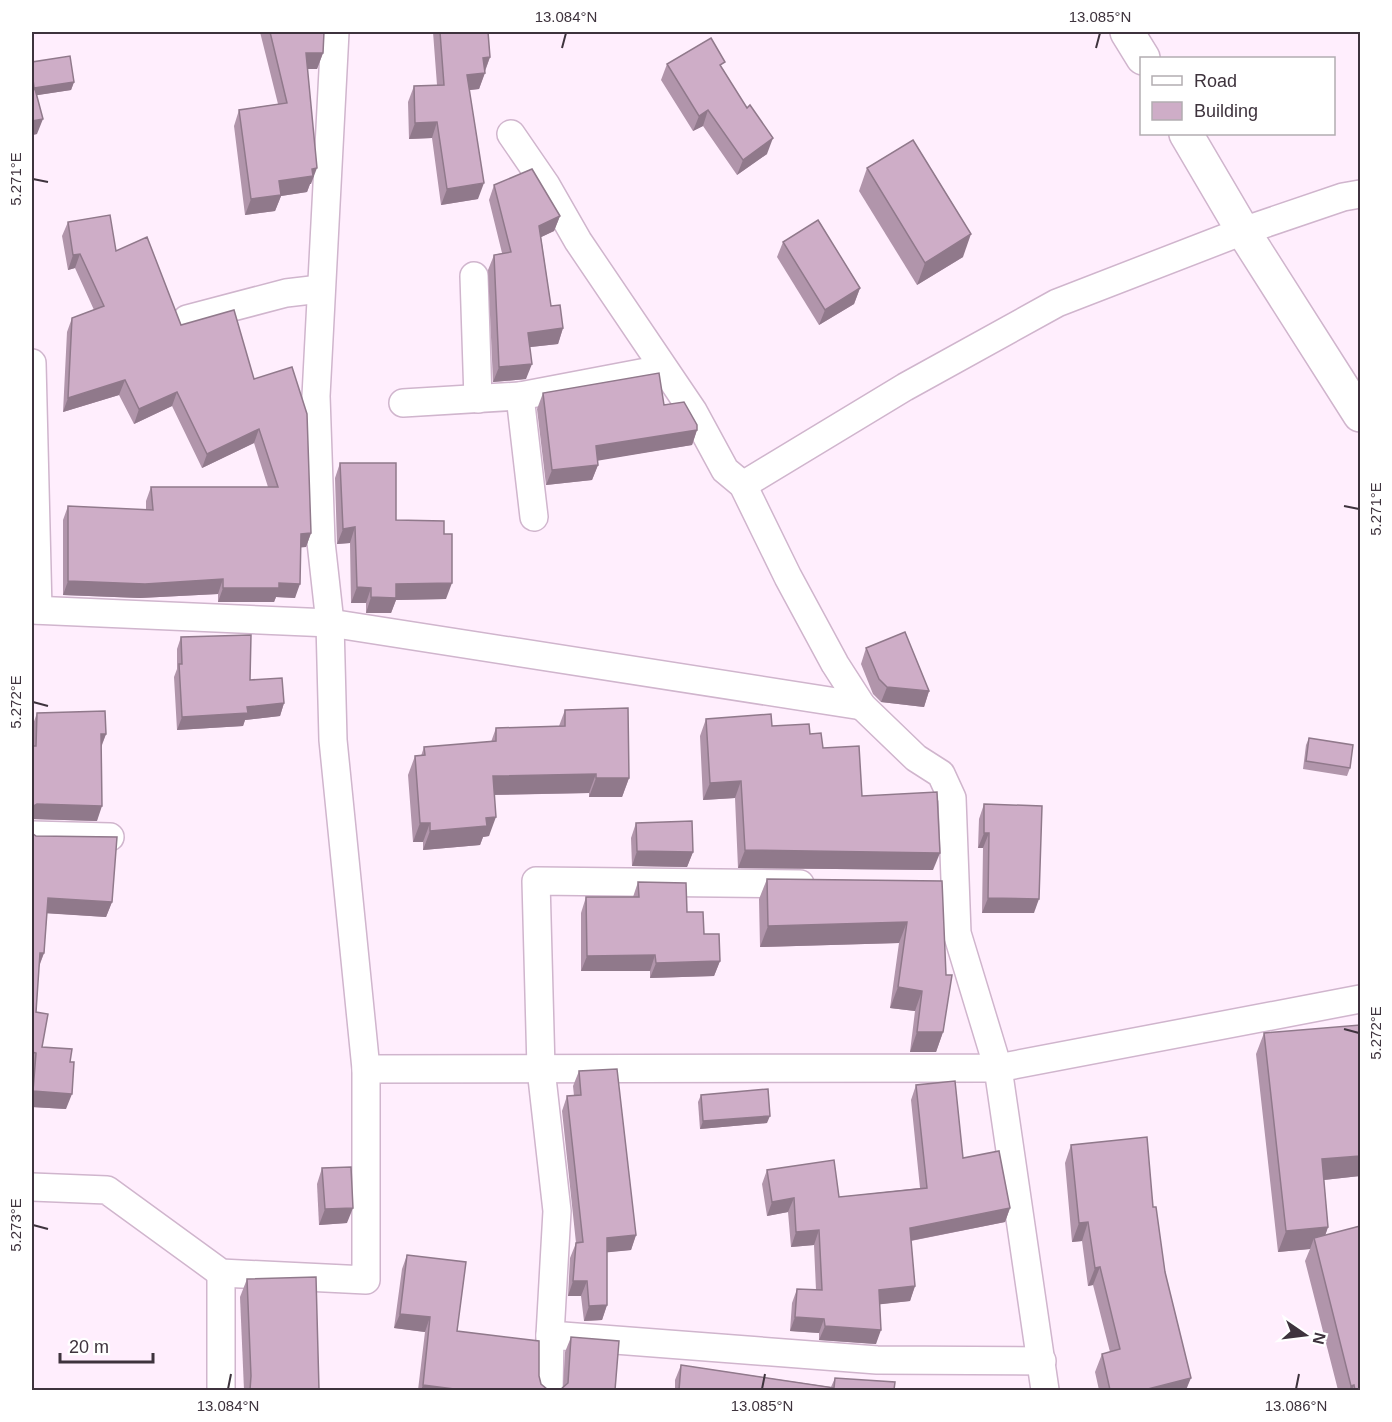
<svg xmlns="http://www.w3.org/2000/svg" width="1392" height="1422" font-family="Arial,sans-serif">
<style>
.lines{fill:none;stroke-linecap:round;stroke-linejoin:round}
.minor-casing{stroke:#d0b5cd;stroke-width:30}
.trunk-casing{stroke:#d0b5cd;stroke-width:36}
.minor{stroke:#fff;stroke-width:27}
.trunk{stroke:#fff;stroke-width:33}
.wall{fill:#b195ab}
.shaded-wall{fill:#90798b}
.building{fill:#ceadc7;stroke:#90798b;stroke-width:1.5}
.ticks{fill:none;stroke:#3e333d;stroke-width:2}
.neatline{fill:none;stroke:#3e333d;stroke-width:2}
.ticks-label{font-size:15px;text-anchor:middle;fill:#3e333d}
</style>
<rect width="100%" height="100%" fill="#ffeefd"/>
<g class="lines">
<defs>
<g id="minor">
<polyline points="511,134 546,185 578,241 693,411 725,470 743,485 788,577 835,664 862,706 916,758 941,774 952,798 957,933 998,1068 1045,1390"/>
<polyline points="474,276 478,399"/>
<polyline points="187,319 286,293 320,289"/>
<polyline points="32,363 38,610"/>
<polyline points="520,396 534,517"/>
<polyline points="403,403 520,396 662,369"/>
<polyline points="743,485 905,387 1057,303 1243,231 1343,197 1360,194"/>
<polyline points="32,610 330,623 862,706"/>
<polyline points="32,835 110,837"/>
<polyline points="366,1069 998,1068 1360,999"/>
<polyline points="32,1187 107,1190 221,1273 366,1280 366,1069 333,740 330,623 321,542 316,396 335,32"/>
<polyline points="550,1335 557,1211 541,1069 536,881 800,884"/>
<polyline points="221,1390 221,1273"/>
<polyline points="549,1390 550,1335 877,1360 1042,1361"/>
</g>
<g id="trunk">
<polyline points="1127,32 1143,58"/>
<polyline points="1186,134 1243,231 1360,415"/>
</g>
</defs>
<!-- minor casing -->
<use href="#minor" class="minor-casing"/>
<!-- trunk casing -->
<use href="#trunk" class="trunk-casing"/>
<!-- minor -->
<use href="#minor" class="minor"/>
<!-- trunk -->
<use href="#trunk" class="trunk"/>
</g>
<!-- wall -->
<g class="wall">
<polygon points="260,32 324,32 323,53 317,69 307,69 311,184 310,184 307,192 281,196 275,211 245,215 234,126 239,110 278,104"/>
<polygon points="433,32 488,32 490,57 479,89 469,90 478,199 441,205 432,138 409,139 408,102 414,86 437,85"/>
<polygon points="32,62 74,82 71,90 37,95 37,134 32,135"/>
<polygon points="667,64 723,69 767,154 737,175 703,126 693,131 661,80"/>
<polygon points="867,168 963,257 917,285 859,191"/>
<polygon points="494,185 560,216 554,231 541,237 551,306 563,328 558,344 530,347 526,379 493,382 488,270 494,255 502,253 489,200"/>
<polygon points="68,222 116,251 181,325 254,379 311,533 306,547 301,547 295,598 276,597 274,602 218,602 218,594 140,598 63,595 63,520 68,506 146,510 146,501 151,487 268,487 254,443 202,468 172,406 134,424 119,395 63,412 67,332 72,318 94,310 75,268 68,270 62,236"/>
<polygon points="783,242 860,288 854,304 819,325 777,257"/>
<polygon points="543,393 664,405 697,430 692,445 597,460 598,465 592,480 546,485 537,409"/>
<polygon points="340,463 396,520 446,599 396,600 391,613 366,613 366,603 351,603 350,543 337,544 335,478"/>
<polygon points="181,637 250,680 284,703 280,716 245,720 243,726 177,730 174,677 177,669 177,649"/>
<polygon points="866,648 929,691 924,707 881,702 873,694 861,664"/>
<polygon points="565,710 629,778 622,797 589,797 589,793 494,795 489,836 483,837 480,845 423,850 423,842 413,842 408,775 415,756 421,756 424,747 491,742 496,728 559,726"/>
<polygon points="37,713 106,734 101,748 97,821 32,819 32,727"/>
<polygon points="706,719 772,726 810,734 823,748 862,796 933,870 738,868 735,798 703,800 700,736"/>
<polygon points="1309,738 1350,768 1347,776 1303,769 1306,745"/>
<polygon points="984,804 1034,913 982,913 983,848 978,848 979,819"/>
<polygon points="636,823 693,852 687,867 632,866 631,838"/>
<polygon points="32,833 112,902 106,917 47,913 44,953 39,967 36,1012 42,1047 70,1062 66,1109 32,1107"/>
<polygon points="767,879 942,881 943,1032 936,1052 910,1052 915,1011 890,1008 899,943 760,947 759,899"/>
<polygon points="638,882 687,912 704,934 720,961 714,976 650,978 650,971 581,971 581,913 586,897 633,897"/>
<polygon points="1264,1033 1360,1176 1324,1180 1328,1227 1325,1235 1360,1390 1338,1390 1305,1261 1310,1249 1278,1252 1256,1054"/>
<polygon points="579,1071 636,1235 631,1250 607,1252 607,1305 602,1320 584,1321 581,1296 568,1296 570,1258 576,1243 562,1111 567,1096 574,1096 573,1086"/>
<polygon points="916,1085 963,1158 1010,1208 1005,1222 911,1241 915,1286 910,1301 880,1304 876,1344 819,1340 819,1333 790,1331 792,1303 797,1289 816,1290 814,1245 791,1247 788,1212 767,1216 762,1184 767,1170 839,1197 920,1188 911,1100"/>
<polygon points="701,1095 767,1123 700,1129 698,1102"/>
<polygon points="1071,1145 1153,1207 1186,1390 1099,1390 1095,1372 1102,1354 1110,1352 1093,1285 1088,1286 1082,1241 1072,1242 1065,1163"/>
<polygon points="322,1168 347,1223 319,1225 317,1184"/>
<polygon points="407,1255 457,1331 539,1376 541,1384 547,1389 561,1389 563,1388 565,1352 571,1337 615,1390 418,1390 425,1332 394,1328 402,1269"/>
<polygon points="247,1279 319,1390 244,1390 240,1297"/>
<polygon points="681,1365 831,1387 835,1378 894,1390 675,1390 675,1380"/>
</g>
<!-- shaded-wall -->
<g class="shaded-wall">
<polygon points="571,32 582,32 580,33 570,33"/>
<polygon points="306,53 323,53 317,69 300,69"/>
<polygon points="490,57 484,73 483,58"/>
<polygon points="485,73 479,89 461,91 467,75"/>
<polygon points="74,82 71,90 32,96 34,88"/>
<polygon points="708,110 703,126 693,131 699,116"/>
<polygon points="43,119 37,134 32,135 32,121"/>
<polygon points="437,122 432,138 409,139 415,123"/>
<polygon points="773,138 767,154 737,175 743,160"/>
<polygon points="317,168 311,184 310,184 307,192 281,196 275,211 245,215 251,199 279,181 312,169"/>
<polygon points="484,183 478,199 441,205 447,189"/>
<polygon points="560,216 554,231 533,241 539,226"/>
<polygon points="971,234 963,257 917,285 925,263"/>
<polygon points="80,254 75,268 68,270 73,255"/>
<polygon points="860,288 854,304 819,325 825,310"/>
<polygon points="563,328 558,344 522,348 528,333"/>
<polygon points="532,364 526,379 493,382 499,367"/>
<polygon points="125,380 119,395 63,412 68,398"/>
<polygon points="177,392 172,406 134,424 139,409"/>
<polygon points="259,429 254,443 202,468 207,454"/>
<polygon points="697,430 692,445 590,462 596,446"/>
<polygon points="598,465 592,480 546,485 552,470"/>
<polygon points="355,527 350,543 337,544 343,529"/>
<polygon points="311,533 306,547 296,548 301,534"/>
<polygon points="223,579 218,594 140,598 63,595 68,581"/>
<polygon points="279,583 300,584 295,598 276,597 274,602 218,602 223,588"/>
<polygon points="452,583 446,599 396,600 391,613 366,613 371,597 396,584"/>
<polygon points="357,587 371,588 366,603 351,603"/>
<polygon points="887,687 929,691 924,707 881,702"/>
<polygon points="284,703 280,716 245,720 243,726 177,730 182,717 247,707"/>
<polygon points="101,734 106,734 100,749"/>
<polygon points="596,774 589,793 486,795 493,776"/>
<polygon points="596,778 629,778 622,797 589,797"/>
<polygon points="741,781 735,798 703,800 710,783"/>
<polygon points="37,804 102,806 97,821 32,819 32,807"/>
<polygon points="496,817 489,836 483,837 480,845 423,850 430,831 486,818"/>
<polygon points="420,823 430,823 423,842 413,842"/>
<polygon points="984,833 989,833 983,848 978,848"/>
<polygon points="745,850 940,853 933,870 738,868"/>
<polygon points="637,851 693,852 687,867 632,866"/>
<polygon points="48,898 112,902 106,917 42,913"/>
<polygon points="988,898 1039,899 1034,913 982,913"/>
<polygon points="907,922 899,943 760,947 768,926"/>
<polygon points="40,953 44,953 38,968"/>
<polygon points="655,955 650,971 581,971 587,956"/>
<polygon points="720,961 714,976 650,978 656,963"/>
<polygon points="898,987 922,991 915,1011 890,1008"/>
<polygon points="917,1032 943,1032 936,1052 910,1052"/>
<polygon points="33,1091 72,1094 66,1109 32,1107 32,1095"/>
<polygon points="770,1116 767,1123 700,1129 703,1121"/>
<polygon points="1360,1156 1360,1176 1314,1181 1322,1159"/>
<polygon points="794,1198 788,1212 767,1216 772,1202"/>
<polygon points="353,1208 347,1223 319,1225 325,1209"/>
<polygon points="1010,1208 1005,1222 904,1242 910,1228"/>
<polygon points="1088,1222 1082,1241 1072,1242 1079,1223"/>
<polygon points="1328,1227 1321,1248 1314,1238 1310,1249 1278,1252 1286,1231"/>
<polygon points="819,1230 814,1245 791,1247 796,1232"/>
<polygon points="636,1235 631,1250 601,1253 607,1238"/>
<polygon points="1100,1267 1093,1285 1088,1286 1095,1268"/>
<polygon points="573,1281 587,1281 581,1296 568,1296"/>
<polygon points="915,1286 910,1301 874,1305 879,1290"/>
<polygon points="607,1305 602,1320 584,1321 589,1306"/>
<polygon points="400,1314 430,1317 425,1332 394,1328"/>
<polygon points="795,1317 824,1319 819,1333 790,1331"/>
<polygon points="825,1326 881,1330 876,1344 819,1340"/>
<polygon points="1191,1378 1186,1390 1144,1390"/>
<polygon points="423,1385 462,1390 421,1390"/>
<polygon points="1354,1385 1352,1390 1349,1390 1351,1386"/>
</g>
<!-- building -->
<g class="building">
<polygon points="270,32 324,32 323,53 306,53 317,168 312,169 313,176 279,181 281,195 251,199 239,110 287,103"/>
<polygon points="440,32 488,32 490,57 483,58 485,73 467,75 484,183 447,189 437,122 415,123 414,86 444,85"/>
<polygon points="711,38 725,62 720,65 747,108 750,105 773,138 743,160 708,110 699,116 667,64"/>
<polygon points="70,56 74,82 34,88 32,70 32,62"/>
<polygon points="35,89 43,119 32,121 32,90"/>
<polygon points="913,140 971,234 925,263 867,168"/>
<polygon points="532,169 560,216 539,226 551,306 560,305 563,328 528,333 532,364 499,367 494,255 511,252 494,185"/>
<polygon points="110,215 116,251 147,237 181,325 234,310 254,379 292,367 307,414 311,533 301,534 300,584 279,583 279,588 223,588 223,579 145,584 68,581 68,506 153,510 151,487 278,487 259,429 207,454 177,392 139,409 125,380 68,398 72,318 104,306 80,254 73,255 68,222"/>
<polygon points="818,220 860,288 825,310 783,242"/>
<polygon points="659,373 664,405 684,402 697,425 697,430 596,446 598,465 552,470 543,393"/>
<polygon points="340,463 396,463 396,520 444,521 444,534 452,534 452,583 396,584 396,598 371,597 371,588 357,587 355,527 343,529"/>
<polygon points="905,632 929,691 887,687 879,679 866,648"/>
<polygon points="251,635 250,680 282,678 284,703 247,707 248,713 182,717 179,664 182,664 181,637"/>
<polygon points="628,708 629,778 596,778 596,774 493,776 496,817 486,818 487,826 430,831 430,823 420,823 415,756 425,755 424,747 496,741 496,728 565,726 565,710"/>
<polygon points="105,711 106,734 101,734 102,806 37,804 32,807 32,746 36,746 37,713"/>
<polygon points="771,714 772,726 809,724 810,734 821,733 823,748 859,746 862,796 937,792 940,853 745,850 741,781 710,783 706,719"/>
<polygon points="1309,738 1353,745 1350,768 1306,761"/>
<polygon points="984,804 1042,806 1039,899 988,898 989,833 984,833"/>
<polygon points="692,821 693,852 637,851 636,823"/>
<polygon points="32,833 36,836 117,837 112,902 48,898 44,953 40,953 36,1012 48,1014 42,1047 72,1049 70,1062 74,1062 72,1094 33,1091 36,1053 32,1052"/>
<polygon points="767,879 942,881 946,975 952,975 943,1032 917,1032 922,991 898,987 907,922 768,926"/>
<polygon points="638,882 686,883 687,912 703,912 704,934 719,934 720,961 656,963 655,955 587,956 586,897 639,897"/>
<polygon points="1360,1025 1360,1156 1322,1159 1328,1227 1286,1231 1264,1033"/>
<polygon points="617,1069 636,1235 607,1238 607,1305 589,1306 587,1281 573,1281 576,1243 583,1242 567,1096 581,1095 579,1071"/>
<polygon points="955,1081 963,1158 999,1151 1010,1208 910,1228 915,1286 879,1290 881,1330 825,1326 824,1319 795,1317 797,1289 822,1290 819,1230 796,1232 794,1198 772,1202 767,1170 834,1160 839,1197 927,1188 916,1085"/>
<polygon points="768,1089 770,1116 703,1121 701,1095"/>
<polygon points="1147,1137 1153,1207 1156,1207 1165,1272 1191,1378 1144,1390 1110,1390 1102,1354 1120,1349 1100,1267 1095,1268 1088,1222 1079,1223 1071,1145"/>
<polygon points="351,1167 353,1208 325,1209 322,1168"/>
<polygon points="1360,1226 1360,1390 1355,1390 1354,1385 1351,1386 1314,1238"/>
<polygon points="407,1255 466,1262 457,1331 539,1341 539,1376 541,1384 547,1389 561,1389 568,1383 571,1337 619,1341 615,1390 462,1390 423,1385 430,1317 400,1314"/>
<polygon points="316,1277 319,1390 250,1390 251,1376 247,1279"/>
<polygon points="681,1365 834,1388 835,1378 895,1382 894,1390 679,1390"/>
</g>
<!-- ticks -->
<path class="ticks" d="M562 48 566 33M1096 48 1100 33M33 179 48 182M1344 506 1359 509M33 702 48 706M1344 1029 1359 1033M33 1225 48 1229M228 1389 231 1374M762 1389 765 1374M1296 1389 1299 1374"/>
<!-- border -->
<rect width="1392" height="1422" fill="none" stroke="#ffffff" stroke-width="66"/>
<!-- legend -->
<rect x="1140" y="57" width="195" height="78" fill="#ffffff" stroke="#b2adb1" stroke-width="1.5"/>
<rect x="1152" y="76" width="30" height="9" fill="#ffffff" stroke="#b2adb1" stroke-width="1.5"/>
<text x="1194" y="87" font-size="18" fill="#3e333d">Road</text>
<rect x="1152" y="102" width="30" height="18" fill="#ceadc7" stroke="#b2adb1" stroke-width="1.5"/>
<text x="1194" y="117" font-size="18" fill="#3e333d">Building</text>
<!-- north arrow -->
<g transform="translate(1305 1335) rotate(104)" stroke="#ffffff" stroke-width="4.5" paint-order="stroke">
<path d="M0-4.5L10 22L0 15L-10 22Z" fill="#3e333d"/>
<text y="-9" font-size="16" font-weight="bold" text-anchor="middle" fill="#3e333d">N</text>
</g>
<!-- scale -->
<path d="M60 1353v9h93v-9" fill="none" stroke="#3e333d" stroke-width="3"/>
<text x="69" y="1353" font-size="18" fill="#3e333d" stroke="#ffffff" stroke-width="4.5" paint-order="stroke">20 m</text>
<rect x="33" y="33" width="1326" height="1356" class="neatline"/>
<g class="ticks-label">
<text x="566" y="22">13.084°N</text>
<text x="1100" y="22">13.085°N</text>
<text transform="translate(16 179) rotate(-90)" y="5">5.271°E</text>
<text transform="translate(1376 509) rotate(-90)" y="5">5.271°E</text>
<text transform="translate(16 702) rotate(-90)" y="5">5.272°E</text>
<text transform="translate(1376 1033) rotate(-90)" y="5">5.272°E</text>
<text transform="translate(16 1225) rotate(-90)" y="5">5.273°E</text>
<text x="228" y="1411">13.084°N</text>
<text x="762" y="1411">13.085°N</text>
<text x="1296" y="1411">13.086°N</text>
</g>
</svg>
